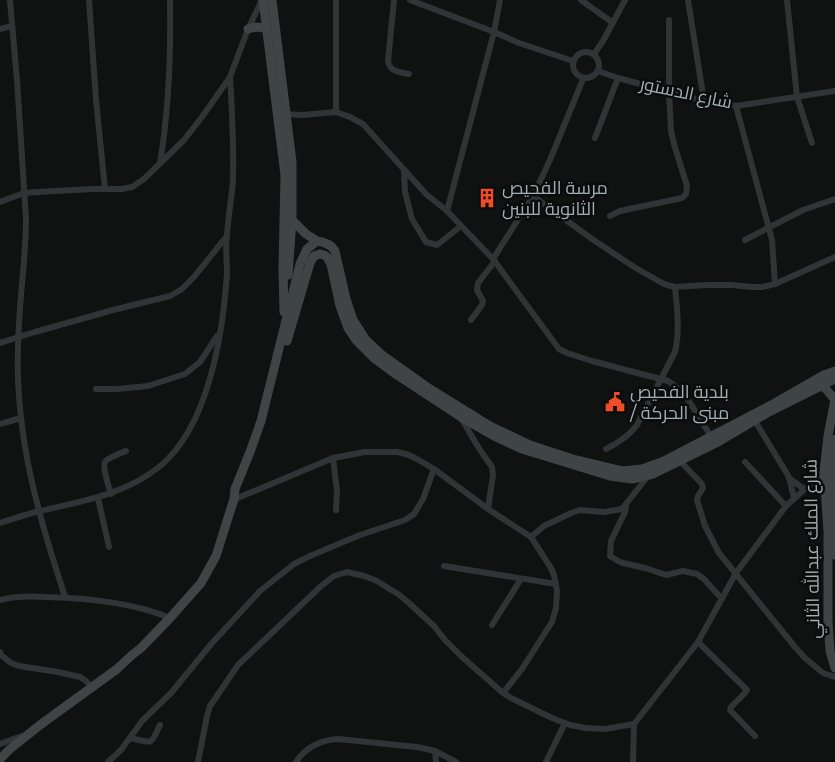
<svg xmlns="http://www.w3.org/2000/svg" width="835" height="762" font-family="Ubuntu,Cairo,sans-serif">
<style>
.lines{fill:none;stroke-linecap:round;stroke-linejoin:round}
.street{stroke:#313436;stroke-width:6}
.secondary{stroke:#3f4446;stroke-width:9}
.labels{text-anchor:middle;stroke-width:5;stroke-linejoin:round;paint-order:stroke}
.street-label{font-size:18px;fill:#a1afb2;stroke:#0b0c0c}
.poi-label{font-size:18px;fill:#a1afb2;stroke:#0b0c0c;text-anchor:start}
</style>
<rect width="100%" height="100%" fill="#101111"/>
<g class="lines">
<!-- street -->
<g class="street">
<path d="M10 0 17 80 26 219C26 241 24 262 22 284 19 315 17 347 18 379 20 423 27 467 39 510 46 539 56 568 65 597"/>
<polyline points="89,0 96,100 105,189"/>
<path d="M394 0 388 61C390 72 399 72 409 74"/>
<polyline points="410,0 494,32 519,43 573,61"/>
<polyline points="581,0 613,23"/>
<polyline points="688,0 704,101"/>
<polyline points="787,0 797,97 812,143"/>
<polyline points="0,29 12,26"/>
<circle cx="586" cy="65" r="13"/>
<polyline points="594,54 603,41 625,0"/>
<polyline points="598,71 618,78 704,101 736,106 835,91"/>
<polyline points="736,106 772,240 775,284"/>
<polyline points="336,112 336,0"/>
<path d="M284 114 303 115 336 112 350 117 363 124 426 194 447 211 493 259 559 349 567 353 592 361 668 381C690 394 698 420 714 440"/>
<polyline points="595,138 618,78"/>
<path d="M160 163C169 109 171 54 170 0"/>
<polyline points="404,170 405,192 412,219 426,242 437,245 461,226"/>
<polyline points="533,196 592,239 634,267 664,284 675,287 707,285 732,285 752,287 762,287 775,284 835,257"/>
<polyline points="0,202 24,193 37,192 93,189 122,189 132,187 144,179 184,140 202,117 230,77 248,29 262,0"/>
<polyline points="447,211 494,32 500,0"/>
<polyline points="610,216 620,211 682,198 686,194 687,186 674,144 671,131 669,92 669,20"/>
<polyline points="745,240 803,210 835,199"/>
<polyline points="493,259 533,196 550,160 583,79"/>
<polyline points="471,320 482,305 483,301 477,290 478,283 495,261"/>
<polyline points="0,343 35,332 113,310 170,296 182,289 194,277 226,237"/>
<polyline points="96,389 117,389 148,386 185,374 200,362 217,336"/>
<polyline points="461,418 480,450 492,467 493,475 488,509"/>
<polyline points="755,421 789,477 794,498"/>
<polyline points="0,424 21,418"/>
<path d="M606 449C618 443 629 436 637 425L675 352C680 330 677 309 675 287"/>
<polyline points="333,458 337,491 336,510"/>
<polyline points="680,461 702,484 703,488 698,496 697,500 705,526 719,553 795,647 805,658 823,673 835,677"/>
<polyline points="745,462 786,506"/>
<polyline points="789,478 804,489"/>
<path d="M111 494C109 487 102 468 105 462 107 458 121 453 126 451"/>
<polyline points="98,498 109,547"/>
<polyline points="233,500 333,458 365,452 398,452 409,455 417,459 434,469 488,509 531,537 551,568 554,575 557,591 556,608 552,622 522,669 503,693"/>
<polyline points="626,506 625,512 611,541 610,556 618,561 623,563 645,568 666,575 683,571 697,574 704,579 722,599"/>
<path d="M0 523C13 519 26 514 40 511 82 501 124 495 159 467 209 427 223 333 227 273 227 260 225 247 227 235 228 216 232 197 233 179 234 145 232 110 230 77"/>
<polyline points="531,537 544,526 571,513 580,510 604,512 622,509 648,476"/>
<polyline points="444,566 556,584"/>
<path d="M0 600C15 596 31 596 46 597 87 598 132 602 170 618"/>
<polyline points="492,625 521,579"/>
<polyline points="698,642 747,690 745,693 731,707 730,710 755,736"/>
<polyline points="0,652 1,655 11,663 19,666 58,672 80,677 86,681 92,687"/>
<path d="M130 738C154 743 150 746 160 725"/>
<polyline points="0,744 22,736"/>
<polyline points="435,751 436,762"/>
<polyline points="108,762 121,750 142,721 171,693 212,643 260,591 294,564 310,556 360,535 405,520 414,514 423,499 434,469"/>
<polyline points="198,762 207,716 210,706 238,665 320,587 334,576 347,572 364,576 375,580 398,594 409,603 434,626 445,640 461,656 503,693 511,698 552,718 570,725 586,728 605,729 634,724 698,642 736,573 786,506 824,472"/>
<path d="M296 762C306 747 320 740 338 739L417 747 435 751 456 762"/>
<polyline points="546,762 565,723"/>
<polyline points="633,762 634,724"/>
</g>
<!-- secondary -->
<g class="secondary">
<polyline points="263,0 285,175 283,269 284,312"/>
<polyline points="272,0 292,162 292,220 288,275"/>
<polyline points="248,29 255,27 266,28"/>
<polyline points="292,220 306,234 317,241"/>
<polyline points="287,341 310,263 314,256 320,254 324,255 327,257 331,264 340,306 348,328 356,340 375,359 394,373 461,417 496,437 522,449 610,476 632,479 653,474 716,443 767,413 835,379"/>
<polyline points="821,386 826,389 835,400"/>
<polyline points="835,399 828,436 824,472 828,531 828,622 830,651 835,668"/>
<path d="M834 555C834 516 830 477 835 439"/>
<path d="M0 759 10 749 40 725 117 669 132 655 141 648 170 618 201 583 216 556 234 499 235 489 250 452 261 421 300 264 307 249 317 241C325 242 331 244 335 251L346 299 353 320 366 340 382 355 427 387 490 426 530 445 576 460 622 471 642 469 664 461 775 403 824 375 835 371"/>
</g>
</g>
<!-- icons -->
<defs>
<symbol id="building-bare" viewBox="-9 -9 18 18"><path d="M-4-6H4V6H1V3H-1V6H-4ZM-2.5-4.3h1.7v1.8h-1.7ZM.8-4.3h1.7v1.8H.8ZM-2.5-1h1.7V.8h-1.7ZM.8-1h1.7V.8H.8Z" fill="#f04c2a" stroke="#0b0c0c" stroke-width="2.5" paint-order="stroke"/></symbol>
<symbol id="civic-bare" viewBox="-9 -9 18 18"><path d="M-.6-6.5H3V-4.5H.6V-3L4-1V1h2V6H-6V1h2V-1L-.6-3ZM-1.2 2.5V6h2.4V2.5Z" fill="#f04c2a" stroke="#0b0c0c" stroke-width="2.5" paint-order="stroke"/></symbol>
</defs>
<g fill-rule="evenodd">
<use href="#building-bare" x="473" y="184" width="28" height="28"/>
<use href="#civic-bare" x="601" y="388" width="28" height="28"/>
</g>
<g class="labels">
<!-- street labels -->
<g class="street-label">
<text transform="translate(686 93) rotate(12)" y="6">شارع الدستور</text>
<text transform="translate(812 549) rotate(-91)" y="6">شارع الملك عبدالله الثاني</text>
</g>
<!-- poi labels -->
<g class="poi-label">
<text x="502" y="194">مرسة الفحيص<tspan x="502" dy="21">الثانوية للبنين</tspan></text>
<text x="630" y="398">بلدية الفحيص<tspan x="630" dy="21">/ مبنى الحركة</tspan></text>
</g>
</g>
</svg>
